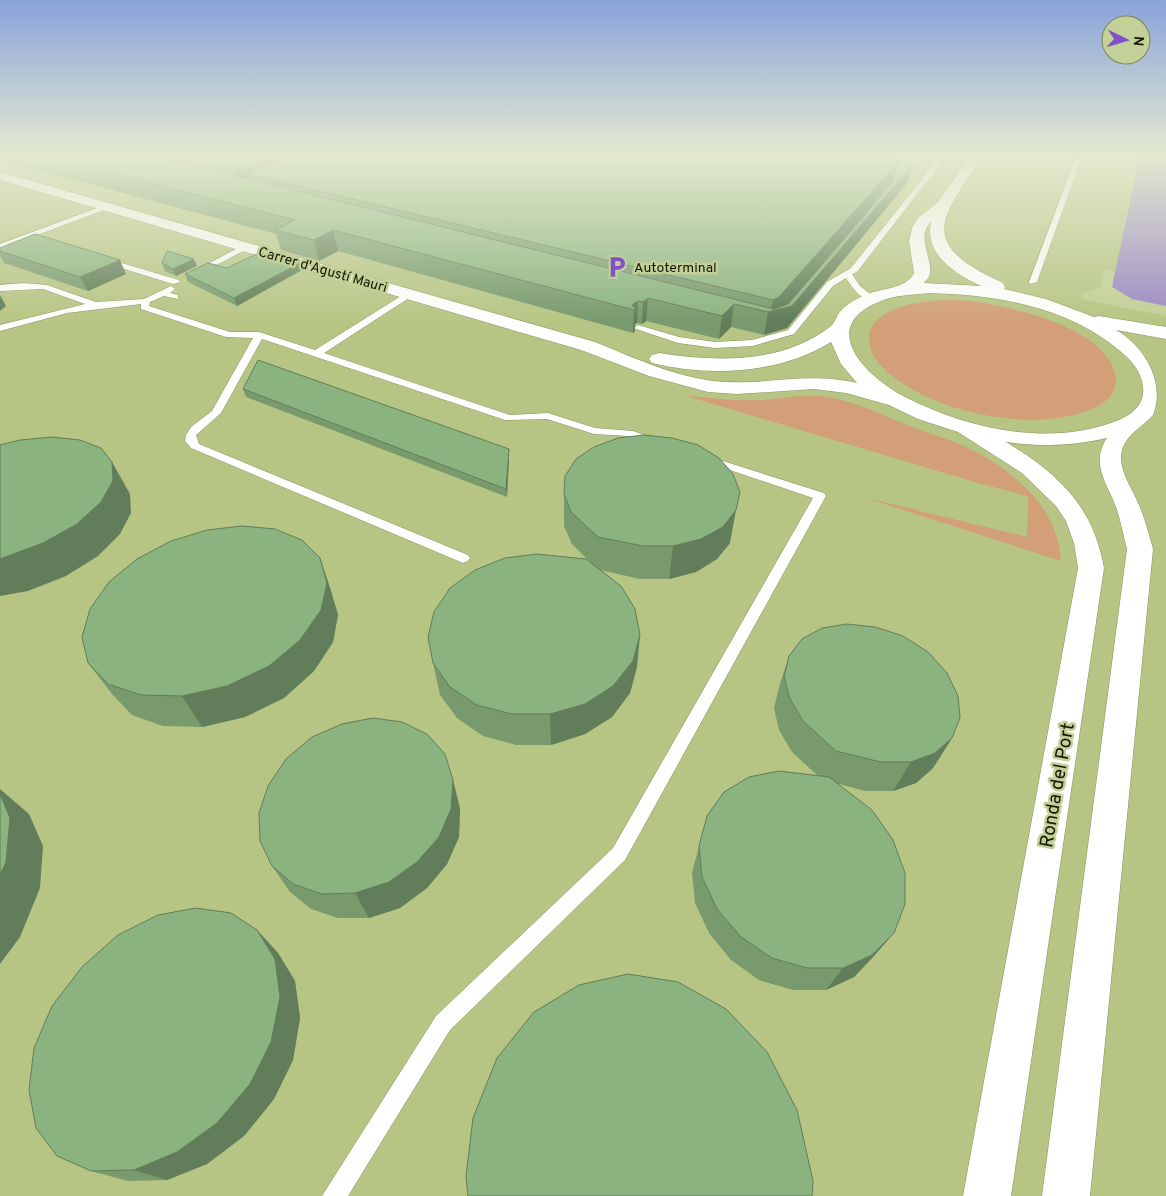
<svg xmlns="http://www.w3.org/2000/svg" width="1166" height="1196" font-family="Overpass,sans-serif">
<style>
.built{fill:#b7c584}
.green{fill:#d29f78}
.water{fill:#9c8ac4}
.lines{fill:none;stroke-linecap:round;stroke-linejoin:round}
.service-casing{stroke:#87935c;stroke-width:1}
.minor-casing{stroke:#87935c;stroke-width:1}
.service{fill:#fff;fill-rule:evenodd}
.minor{fill:#fff;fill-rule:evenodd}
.wall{fill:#789a6d}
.shaded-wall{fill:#617d59}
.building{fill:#8bb37f;stroke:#617d59}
.labels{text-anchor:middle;stroke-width:5;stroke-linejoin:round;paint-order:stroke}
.far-poi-label{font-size:14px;fill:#151904;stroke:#c3d097;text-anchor:start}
.far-street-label{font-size:14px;fill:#151904;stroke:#c3d097}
.near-street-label{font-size:19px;fill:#151904;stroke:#c3d097}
</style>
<rect width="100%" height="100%" fill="#c3d097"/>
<!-- built -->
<polygon class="built" points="0,154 1140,154 1116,272 1104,270 1100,288 1083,293 1080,296 1085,300 1166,316 1166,1196 0,1196"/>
<!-- green -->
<g class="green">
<path d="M957 300C998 302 1113 326 1116 380 1116 396 1101 406 1087 411 1030 432 936 413 890 374 880 366 869 353 869 340 869 303 931 300 957 300Z"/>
<path d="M683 395C707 398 731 401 755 400 779 400 802 393 827 397 858 402 884 416 912 427 930 434 949 439 966 447 1012 469 1058 506 1061 561L863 497 1027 537 1028 496 978 483Z"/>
</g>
<!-- water -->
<polygon class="water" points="1140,154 1166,154 1166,306 1132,299 1112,287"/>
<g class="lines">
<defs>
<g id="service">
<polygon points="877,154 915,158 918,154 925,154 902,179 899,177 912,161"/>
<path d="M942 154H948L857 272 852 274 860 286 874 297V301C862 302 852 287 846 278L833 286 794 334 753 346 715 348 678 343 633 328 638 325 679 337 715 342 752 340 788 330 827 282 851 268Z"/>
<polygon points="1077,154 1083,154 1037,282 1030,284 1029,282"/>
<polygon points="105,205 112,207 0,249 0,244"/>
<polygon points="244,245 251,247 199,274 192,272"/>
<polygon points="105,258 179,280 180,282 173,284 102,262 101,260"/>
<polygon points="24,283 47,285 96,302 144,299 171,286 175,289 170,293 178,295 178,299 164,296 150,302 149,306 230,332 259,332 315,350 409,291 413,294 412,296 324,353 510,415 548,413 595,428 633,431 660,441 654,444 628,436 594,434 547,419 505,420 262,339 221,413 196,435 199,444 468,555 470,558 468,561 463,563 191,448 185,441 186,435 191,427 212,411 253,338 226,337 141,309 141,304 67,313 0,331 0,325 85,304 43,289 0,291 0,285"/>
<polygon points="707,456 824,493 826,496 625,860 450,1030 348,1196 322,1196 436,1016 613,848 813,498 703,461 703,457"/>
</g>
<path id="minor" d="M972 154H984C940 220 916 243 1003 283L1005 287 1004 289 1046 299 1094 317 1099 316 1166 327V339L1116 330C1144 346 1166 382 1153 415 1142 428 1123 435 1121 456 1120 473 1133 490 1139 505 1145 519 1149 535 1153 549L1090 1196H1042L1127 549C1123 535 1121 521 1116 507 1107 483 1090 463 1107 438 1074 446 1041 447 1006 442 1059 474 1093 506 1104 568L1011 1196H963L1078 568 1074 543 1066 521 1056 506 1022 473 958 432 918 419 889 405 846 393 814 389 737 394 708 392 649 376 581 350 0 180V172L595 342C637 359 681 380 727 382 774 384 808 372 857 383L841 364 831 342C780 374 710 377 652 363L649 359 652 355 659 353C716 362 783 364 831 326 835 323 836 317 839 313 845 305 854 300 863 296 878 288 906 290 914 273L909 241 912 228 917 219 938 202ZM931 222C924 255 956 274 981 286L924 283C926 280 930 277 930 273 932 257 916 236 931 222ZM929 293C1000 295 1071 307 1126 356 1138 367 1149 387 1140 403 1132 418 1109 424 1094 428 1033 443 962 426 907 398 868 379 814 327 881 301 895 295 913 295 929 293Z"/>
</defs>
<!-- service casing -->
<use href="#service" class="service-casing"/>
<!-- minor casing -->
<use href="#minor" class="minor-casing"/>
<!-- service -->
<use href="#service" class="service"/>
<!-- minor -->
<use href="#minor" class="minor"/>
</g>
<!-- wall -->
<g class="wall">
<polygon points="0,154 858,154 894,180 809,280 908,182 787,328 764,335 731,327 719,339 646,321 642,324 637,323 635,324 635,331 633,333 338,251 319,261 281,250 276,234 0,160"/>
<polygon points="0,248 126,274 88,291 4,263 0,256"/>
<polygon points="162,263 197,266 176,276 165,271"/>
<polygon points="300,263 302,270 237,306 188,282 185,274 227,268"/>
<polygon points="243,389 509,449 509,458 507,497 246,397"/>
<polygon points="564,494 730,543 717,559 696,572 669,579 640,579 600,570 637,667 630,693 612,717 585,734 551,745 516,745 483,736 457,718 440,695 433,663 590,562 572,544 564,526"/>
<polygon points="320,558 331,591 338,615 333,642 314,671 284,698 245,717 202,727 163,726 132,715 112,694 88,663"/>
<polygon points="789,656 952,738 933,768 916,783 893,791 865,791 839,784 874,956 854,977 826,990 793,990 759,980 731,960 709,933 695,903 692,873 707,816 817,775 792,752 779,730 774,708 779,687"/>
<polygon points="460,808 459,837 447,864 427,888 400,908 369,918 338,918 311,909 290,892 272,866"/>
<polygon points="257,930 278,953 295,981 300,1018 293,1060 274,1099 244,1136 207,1164 167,1180 128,1181 91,1171"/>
</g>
<!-- shaded-wall -->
<g class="shaded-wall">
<polygon points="276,154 325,154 248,174 251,185 240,190 234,171"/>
<polygon points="899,161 894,180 785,308 913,164 908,182 787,328 764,335 768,312 771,311 773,300"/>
<polygon points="333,230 338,251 319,261 314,240"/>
<polygon points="194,259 197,266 176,276 173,269"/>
<polygon points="120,260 126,274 88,291 80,277"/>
<polygon points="300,263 302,270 237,306 234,298"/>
<polygon points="0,295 6,306 0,311"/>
<polygon points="648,298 646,321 642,324 643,302"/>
<polygon points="638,301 637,323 635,324 635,331 633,333 634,310 632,306 633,304"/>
<polygon points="734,304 731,327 719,339 722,316"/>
<polygon points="509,449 509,458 507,497 506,489"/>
<polygon points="112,462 130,494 131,513 120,534 98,556 66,576 28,591 0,596 0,559"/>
<polygon points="736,510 730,543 717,559 696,572 669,579 673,546"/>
<polygon points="320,558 331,591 338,615 333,642 314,671 284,698 245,717 202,727 182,696"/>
<polygon points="640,635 637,667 630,693 612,717 585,734 551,745 550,714"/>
<polygon points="952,738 933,768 916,783 893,791 911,762"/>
<polygon points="453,780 460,808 459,837 447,864 427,888 400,908 369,918 355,893"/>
<polygon points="0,789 29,814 43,846 40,888 20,937 0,964"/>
<polygon points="257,930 278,953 295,981 300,1018 293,1060 274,1099 244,1136 207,1164 167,1180 134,1170"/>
<polygon points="894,933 874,956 854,977 826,990 843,968"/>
</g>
<!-- building -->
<g class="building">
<polygon points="38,154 148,154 774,309 788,304 910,163 913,164 792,306 768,312 734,304 722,316 648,298 643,302 638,301 633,304 632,306 636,308 634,310 333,230 314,240 275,230 295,220"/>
<polygon points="167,154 276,154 234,171"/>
<polygon points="297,154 858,154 899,161 779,297 773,300 248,174"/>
<polygon points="35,234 120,260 80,277 0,251 0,248"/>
<polygon points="167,251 194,259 173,269 162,263"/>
<polygon points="261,252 300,263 234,298 185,274 208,263 227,268"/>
<polygon points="258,360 509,449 506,489 243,389"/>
<polygon points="644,435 672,438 698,445 719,458 733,474 740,492 736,510 723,527 701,539 673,546 643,546 598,537 571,512 564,494 565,476 576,459 594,447 618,438"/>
<polygon points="52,437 80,440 101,448 112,462 113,481 101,502 77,524 43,543 0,559 0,445 20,440"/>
<polygon points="242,526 275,529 302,540 320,558 327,583 321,610 300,640 269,666 227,686 182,696 141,695 108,684 88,663 82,637 90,609 109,582 137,559 171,541 207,530"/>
<polygon points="537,554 586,559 621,586 635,609 640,635 633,661 613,686 585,704 550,714 512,714 477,705 450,687 433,663 428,637 434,612 450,588 475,570 505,558"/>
<polygon points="847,624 875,627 903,636 928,652 947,673 958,696 960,718 952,738 935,753 911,762 881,762 836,751 803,721 790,699 784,677 789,656 802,639 822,628"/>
<polygon points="373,718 402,722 427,734 445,754 453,780 451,809 439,837 417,862 389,882 355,893 322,894 293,884 272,866 260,841 259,813 268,786 286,759 312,737 342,724"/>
<polygon points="779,771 829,777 872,810 893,840 905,873 905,904 894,933 872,955 843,968 807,968 772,958 741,937 717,909 702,877 699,846 707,816 724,792 749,777"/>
<polygon points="0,794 10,818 6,862 0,875"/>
<polygon points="196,908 231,913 257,930 275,959 280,997 271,1042 250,1084 217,1123 177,1152 134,1170 91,1171 57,1156 36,1128 29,1090 34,1048 52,1006 82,967 118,935 158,915"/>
<polygon points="628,974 678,982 726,1009 767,1052 797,1110 813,1181 812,1196 468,1196 466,1176 473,1118 497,1058 534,1012 579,985"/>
</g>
<!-- sky -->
<linearGradient id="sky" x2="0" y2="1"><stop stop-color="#89a3da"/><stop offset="0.48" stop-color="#e4ead0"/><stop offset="1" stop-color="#e4ead0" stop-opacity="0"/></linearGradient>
<rect width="1166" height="322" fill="url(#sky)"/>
<!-- icons -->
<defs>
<symbol id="parking-bare" viewBox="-9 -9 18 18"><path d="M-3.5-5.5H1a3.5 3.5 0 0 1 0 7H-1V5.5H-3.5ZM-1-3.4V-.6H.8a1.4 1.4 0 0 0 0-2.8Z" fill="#8051c9" stroke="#c3d097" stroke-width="2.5" paint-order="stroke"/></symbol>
</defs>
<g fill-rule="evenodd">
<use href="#parking-bare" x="601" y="251" width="32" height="32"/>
</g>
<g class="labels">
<!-- far-poi labels -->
<g class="far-poi-label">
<text x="634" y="272">Autoterminal</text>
</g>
<!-- far-street labels -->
<g class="far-street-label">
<text transform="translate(323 269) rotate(16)" y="5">Carrer d'Agustí Mauri</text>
</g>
<!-- near-street labels -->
<g class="near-street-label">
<text transform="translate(1056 785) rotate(-80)" y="7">Ronda del Port</text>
</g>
</g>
<!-- north arrow -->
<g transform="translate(1126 40) rotate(95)"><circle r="24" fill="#c3d097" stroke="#7d875c"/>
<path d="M0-4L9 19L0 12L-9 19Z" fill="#8051c9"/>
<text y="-8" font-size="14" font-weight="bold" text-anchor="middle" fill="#151904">N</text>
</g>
</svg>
